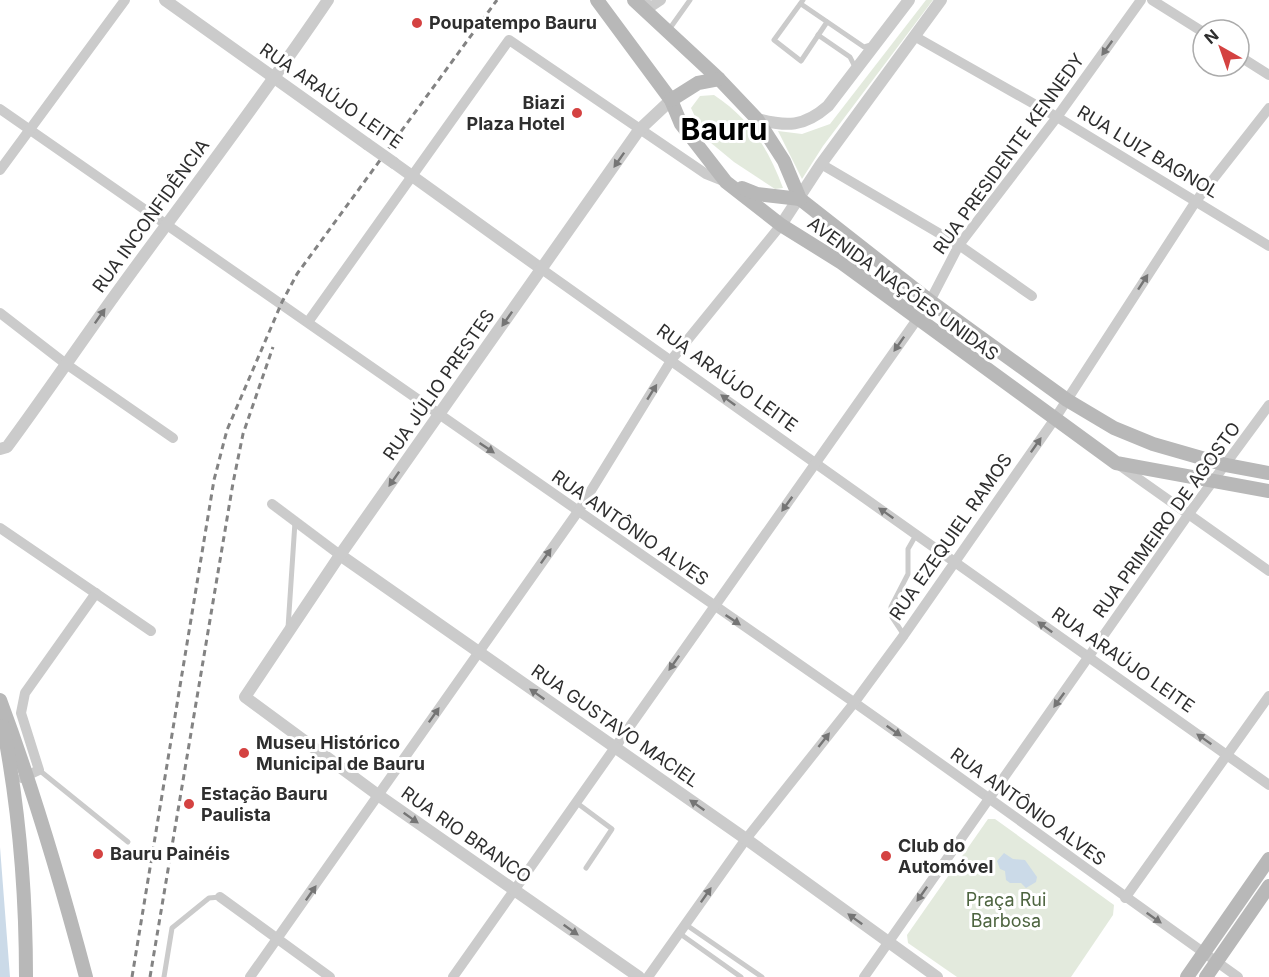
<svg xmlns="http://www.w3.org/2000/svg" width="1269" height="977" font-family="Inter,sans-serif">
  <rect width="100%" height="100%" fill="#fff"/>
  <g fill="#e3eadd">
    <path d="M926,0h7l-110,146 -21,33 -24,-48 24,3 28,-10z"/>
    <path d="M714,95c36,24 54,53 69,93l-8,1 -41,-27 -29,-24 -14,-30 9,-12z"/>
    <path d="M988,819h7l119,86 -1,10 -42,62h-114l-49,-34 -1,-8z"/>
  </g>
  <g fill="#cbdae8">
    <path d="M0,844v3l10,130h-10z"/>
    <path d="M1004,853l9,6 12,1 12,17 -1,5 -10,6 -5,-5h-11l-4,-3 -1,-9 -5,-2 -3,-8z"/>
  </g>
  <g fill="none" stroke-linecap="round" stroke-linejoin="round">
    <g stroke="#cbcbcb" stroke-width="5">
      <path d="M803,0l-29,40 27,21 26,-39"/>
      <path d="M801,4l63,43 7,-2"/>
      <path d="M668,31l22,-31"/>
      <path d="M818,35l32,22 5,10"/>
      <path d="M288,628l7,-106"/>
      <path d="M904,635l-12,-18 -1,-10 17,-33v-25l8,-14"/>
      <path d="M39,770l89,72"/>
      <path d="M577,803l35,26 -26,39"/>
      <path d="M685,924l77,53"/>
      <path d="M679,933l62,44"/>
      <path d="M164,977l8,-49 37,-30 11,-1"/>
    </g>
    <g stroke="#cbcbcb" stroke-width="10">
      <path d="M1152,0l51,32"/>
      <path d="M638,1l14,5 9,-6"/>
      <path d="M914,36l143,81 212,129"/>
      <path d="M1239,56l30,19"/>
      <path d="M0,109c285,198 570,396 855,594 128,90 255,183 383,274"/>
      <path d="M821,164l138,81 73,51"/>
      <path d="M0,170l125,-170"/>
      <path d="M543,270l726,515"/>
      <path d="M0,313l66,51 107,74"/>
      <path d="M308,322l201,-282 197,134 20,8"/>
      <path d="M1119,465l150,106"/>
      <path d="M272,504l68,51"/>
      <path d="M0,528l151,103"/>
      <path d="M22,778l17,-8 -18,-57 4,-20 71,-100"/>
      <path d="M220,897l110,80"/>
      <path d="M1125,898l144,-202"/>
      <path d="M250,977l329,-467 93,-151 109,-134"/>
      <path d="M453,977l477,-676 29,-56 98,-128 84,-117"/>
      <path d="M648,977l98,-138 108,-136 50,-68 150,-215 142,-219 73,-93"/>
      <path d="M864,977l324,-462 81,-110"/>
    </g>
    <g stroke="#cbcbcb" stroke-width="12">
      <path d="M165,0l202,144"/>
      <path d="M757,119c30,8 47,8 71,-13l81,-106"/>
      <path d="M394,163l149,107"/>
      <path d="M781,225l40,-61 120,-164"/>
      <path d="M0,449l7,-2c37,-50 72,-102 108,-152 71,-98 145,-194 213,-295"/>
      <path d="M340,555l406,284 191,138"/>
      <path d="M639,977l-261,-182 -133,-98 95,-142 299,-425 32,-30"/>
    </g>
    <g stroke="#b8b8b8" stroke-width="14">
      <path d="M597,0l74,100 10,24 45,58 55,43 61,38 274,200 153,28"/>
      <path d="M634,0l85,79 38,40 27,42 16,38 130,102 137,99 47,28 39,16 73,21 43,8"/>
      <path d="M671,100l27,-17 21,-4"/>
      <path d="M742,188l15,6 43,5"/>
      <path d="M0,700c34,91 61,183 86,277"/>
      <path d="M3,726c16,82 23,167 23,251"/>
      <path d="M1187,977l82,-118"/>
      <path d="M1206,977l63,-91"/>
    </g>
    <g stroke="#838383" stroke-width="3" stroke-dasharray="6 4.5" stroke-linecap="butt">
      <path d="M132,977l82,-497 13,-50 55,-128 15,-28 200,-274"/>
      <path d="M150,977l83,-494 10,-49 30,-87"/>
    </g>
    <path stroke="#cbcbcb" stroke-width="12" d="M367,144l27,19"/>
  </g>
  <defs><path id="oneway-solid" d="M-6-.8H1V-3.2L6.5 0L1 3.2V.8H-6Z" transform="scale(1.5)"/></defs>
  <g fill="#757575">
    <use href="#oneway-solid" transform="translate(1107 48) rotate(126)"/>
    <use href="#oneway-solid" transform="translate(619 160) rotate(125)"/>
    <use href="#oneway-solid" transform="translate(1143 282) rotate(-57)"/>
    <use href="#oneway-solid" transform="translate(100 316) rotate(-55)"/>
    <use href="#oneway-solid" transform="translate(507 319) rotate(125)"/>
    <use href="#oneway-solid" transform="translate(899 344) rotate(125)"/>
    <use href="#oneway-solid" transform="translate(652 392) rotate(-58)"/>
    <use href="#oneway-solid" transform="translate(728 400) rotate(-144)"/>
    <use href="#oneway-solid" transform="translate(1036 445) rotate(-55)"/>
    <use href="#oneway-solid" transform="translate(487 448) rotate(34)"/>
    <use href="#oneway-solid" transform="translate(394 479) rotate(125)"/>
    <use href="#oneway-solid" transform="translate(787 504) rotate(126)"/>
    <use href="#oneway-solid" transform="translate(886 513) rotate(-145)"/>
    <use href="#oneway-solid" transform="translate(546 556) rotate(-55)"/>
    <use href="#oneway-solid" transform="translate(733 620) rotate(34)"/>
    <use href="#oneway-solid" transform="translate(1045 627) rotate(-144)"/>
    <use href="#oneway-solid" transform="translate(674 663) rotate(125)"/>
    <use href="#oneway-solid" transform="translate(537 694) rotate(-145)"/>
    <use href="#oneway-solid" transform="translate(1059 700) rotate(126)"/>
    <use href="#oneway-solid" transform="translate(434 715) rotate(-55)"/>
    <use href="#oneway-solid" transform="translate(894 731) rotate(35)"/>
    <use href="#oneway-solid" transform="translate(1204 739) rotate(-145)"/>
    <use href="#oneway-solid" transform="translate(824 740) rotate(-52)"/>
    <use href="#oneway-solid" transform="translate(697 805) rotate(-145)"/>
    <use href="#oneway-solid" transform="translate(411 818) rotate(35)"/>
    <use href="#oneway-solid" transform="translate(311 893) rotate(-55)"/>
    <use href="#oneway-solid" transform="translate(922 894) rotate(125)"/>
    <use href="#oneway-solid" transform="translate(706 895) rotate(-55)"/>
    <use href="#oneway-solid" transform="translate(1154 918) rotate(35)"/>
    <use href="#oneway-solid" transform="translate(855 919) rotate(-144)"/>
    <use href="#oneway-solid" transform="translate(571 930) rotate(35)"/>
  </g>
  <g fill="#d44241" stroke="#fff" stroke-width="2">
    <circle cx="417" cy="23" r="6"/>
    <circle cx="577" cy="113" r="6"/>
    <circle cx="244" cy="753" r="6"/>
    <circle cx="189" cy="804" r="6"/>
    <circle cx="98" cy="854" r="6"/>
    <circle cx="886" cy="856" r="6"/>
  </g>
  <g text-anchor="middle" stroke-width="6" stroke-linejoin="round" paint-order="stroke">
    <g font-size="18" font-weight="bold" fill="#2e2e2e" stroke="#fff" text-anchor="start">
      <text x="429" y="29">Poupatempo Bauru</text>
      <text x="565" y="109" text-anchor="end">Biazi<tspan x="565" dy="21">Plaza Hotel</tspan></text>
      <text x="256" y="749">Museu Histórico<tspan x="256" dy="21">Municipal de Bauru</tspan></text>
      <text x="201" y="800">Estação Bauru<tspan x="201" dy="21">Paulista</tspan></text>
      <text x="898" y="852">Club do<tspan x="898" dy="21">Automóvel</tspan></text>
      <text x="110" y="860">Bauru Painéis</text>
    </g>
    <g font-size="18" fill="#2e2e2e" stroke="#fff">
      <text transform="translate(331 96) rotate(35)" y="6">RUA ARAÚJO LEITE</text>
      <text transform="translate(1148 152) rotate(31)" y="6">RUA LUIZ BAGNOL</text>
      <text transform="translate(1009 154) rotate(-54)" y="6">RUA PRESIDENTE KENNEDY</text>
      <text transform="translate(151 216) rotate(-54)" y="6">RUA INCONFIDÊNCIA</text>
      <text transform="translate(903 289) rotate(36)" y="6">AVENIDA NAÇÕES UNIDAS</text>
      <text transform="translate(727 378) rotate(36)" y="6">RUA ARAÚJO LEITE</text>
      <text transform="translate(439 385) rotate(-55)" y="6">RUA JÚLIO PRESTES</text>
      <text transform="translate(1167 520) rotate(-54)" y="6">RUA PRIMEIRO DE AGOSTO</text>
      <text transform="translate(630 528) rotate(35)" y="6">RUA ANTÔNIO ALVES</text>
      <text transform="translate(951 537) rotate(-55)" y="6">RUA EZEQUIEL RAMOS</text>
      <text transform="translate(1123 660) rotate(35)" y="6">RUA ARAÚJO LEITE</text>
      <text transform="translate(615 726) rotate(35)" y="6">RUA GUSTAVO MACIEL</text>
      <text transform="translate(1028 807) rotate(36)" y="6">RUA ANTÔNIO ALVES</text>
      <text transform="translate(466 835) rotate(35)" y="6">RUA RIO BRANCO</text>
    </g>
    <g font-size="18" fill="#4e6540" stroke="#fff">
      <text x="1006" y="906">Praça Rui<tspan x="1006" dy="21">Barbosa</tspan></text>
    </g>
    <g font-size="30" font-weight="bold" fill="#000" stroke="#fff">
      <text x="724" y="140">Bauru</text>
    </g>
  </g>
  <g transform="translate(1221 48) rotate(320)"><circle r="28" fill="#ffffff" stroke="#ababab" stroke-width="1.5"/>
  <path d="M0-4.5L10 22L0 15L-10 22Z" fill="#d44241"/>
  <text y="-9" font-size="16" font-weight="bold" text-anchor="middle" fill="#2e2e2e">N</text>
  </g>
</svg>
